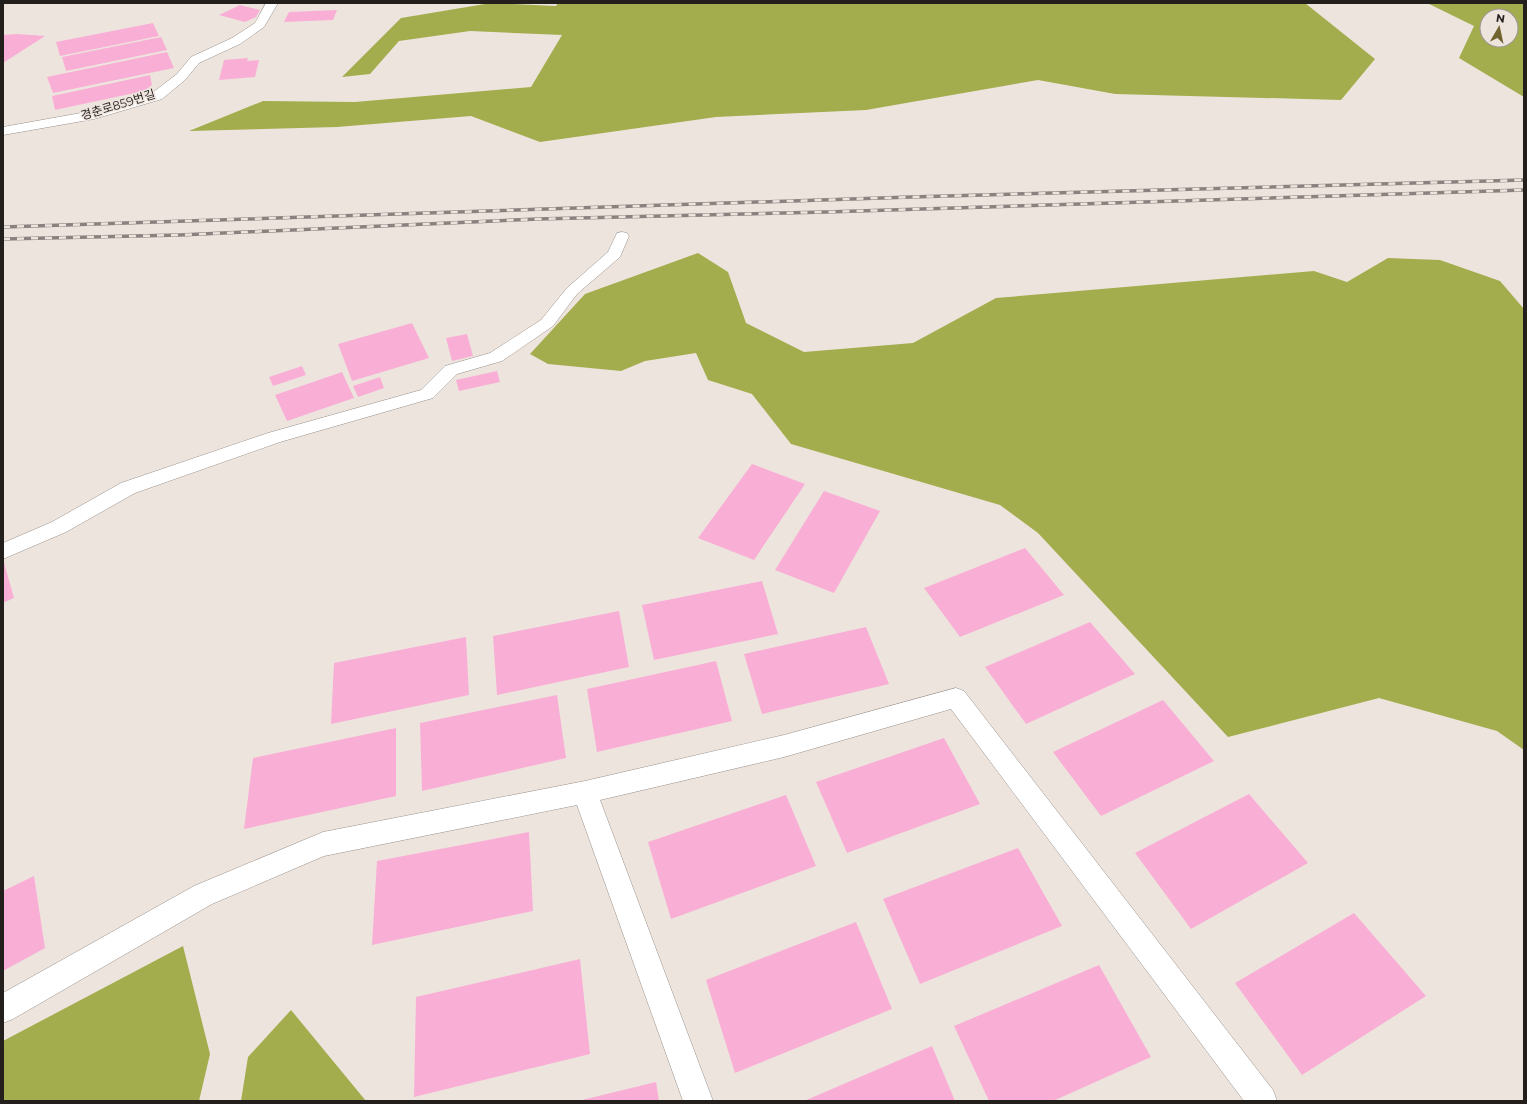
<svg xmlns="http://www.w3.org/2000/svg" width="1527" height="1104" font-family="Montserrat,'Noto Sans KR',sans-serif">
  <rect width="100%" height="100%" fill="#eee4de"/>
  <g fill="#a3ad4d" fill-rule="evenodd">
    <path d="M491,3l65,3 2,-3h747l70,56 -34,41 -226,-6 -77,-14 -172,30 -150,7 -176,25 -69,-26 -134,11 -148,4 74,-30 92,1 176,-15 31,-52 -92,-4 -71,10 -29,33 -28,3 59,-59z"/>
    <path d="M1427,3h97v94l-65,-39 15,-32zM1487,16h24v24h-24z"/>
    <path d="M698,253l30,19 18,51 58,29 109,-9 83,-45 318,-27 33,11 41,-24 52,2 60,21 24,28v441l-27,-19 -118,-33 -151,39 -190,-204 -38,-28 -209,-61 -39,-50 -44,-14 -12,-27 -51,8 -24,10 -73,-7 -18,-10 55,-60z"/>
    <path d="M183,946l27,108 -11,47h-196v-60z"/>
    <path d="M291,1010l75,91h-125l7,-44z"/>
  </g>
  <g fill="#f9afd5">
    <path d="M240,5l20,5 -4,7 -11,5 -26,-7z"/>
    <path d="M337,10l-4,10 -49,2 5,-10z"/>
    <path d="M153,23l6,13 -99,20 -4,-14z"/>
    <path d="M17,34l28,2 -42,27v-28z"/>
    <path d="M161,37l6,13 -101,21 -4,-14z"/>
    <path d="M167,52l7,16 -121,25 -6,-16z"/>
    <path d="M248,58l-1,3 12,-1 -4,17 -36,3 5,-20z"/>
    <path d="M150,75l2,10 -8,6 -89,19 -3,-14z"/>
    <path d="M412,323l17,35 -77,23 -14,-37z"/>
    <path d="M467,334l6,22 -21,5 -6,-23z"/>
    <path d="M302,366l4,9 -33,11 -4,-9z"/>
    <path d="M497,371l3,11 -41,9 -3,-11z"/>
    <path d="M342,372l12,26 -67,23 -12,-26z"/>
    <path d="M380,377l4,11 -26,9 -5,-11z"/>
    <path d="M752,464l53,20 -51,76 -56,-22z"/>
    <path d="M824,491l56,20 -46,82 -59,-23z"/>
    <path d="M1025,548l39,47 -104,42 -36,-49z"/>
    <path d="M3,559l11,39 -11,5z"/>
    <path d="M762,581l16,53 -124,26 -12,-55z"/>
    <path d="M619,611l10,56 -132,28 -4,-59z"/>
    <path d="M1090,622l45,52 -109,50 -41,-57z"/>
    <path d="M866,627l23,57 -127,30 -18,-60z"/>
    <path d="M466,637l3,58 -138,29 3,-61z"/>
    <path d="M716,661l16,60 -135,31 -10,-63z"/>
    <path d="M557,695l9,63 -144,33 -2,-68z"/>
    <path d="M1163,700l51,61 -113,55 -48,-64z"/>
    <path d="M396,728v68l-152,33 9,-71z"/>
    <path d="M944,738l36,66 -133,49 -31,-71z"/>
    <path d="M1249,794l59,69 -117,66 -56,-76z"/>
    <path d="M786,795l30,71 -145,53 -23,-77z"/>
    <path d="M529,832l4,79 -161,34 5,-84z"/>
    <path d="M1018,848l44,78 -142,58 -37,-85z"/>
    <path d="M34,876l11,72 -42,23v-80z"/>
    <path d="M1354,913l72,83 -124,79 -67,-92z"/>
    <path d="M856,922l36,87 -157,64 -29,-93z"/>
    <path d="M580,959l10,95 -176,43 2,-100z"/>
    <path d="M1099,965l52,92 -98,44h-64l-35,-75z"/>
    <path d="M932,1046l23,55h-151z"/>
    <path d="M656,1082l3,19h-77v-1z"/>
  </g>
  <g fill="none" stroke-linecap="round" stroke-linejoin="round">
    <g stroke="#98908a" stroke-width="1">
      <g id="service">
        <path d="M622,232l5,1 2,3 -9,21 -43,37 -24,32 -51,35 -45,13 -24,24 -153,44 -145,51 -69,39 -63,27v-16l49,-21 69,-39 147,-50 153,-43 24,-24 45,-13 51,-33 26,-32 41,-36 9,-19z"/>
        <path d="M956,688l8,3 309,399 4,11h-33l-293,-392 -167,48 -184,43 113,301h-30l-106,-296 -253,51 -112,48 -199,115 -10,4v-30l191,-107 129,-54 262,-51 199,-46z"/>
      </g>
    </g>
    <g stroke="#98908a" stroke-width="1">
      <path id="minor" d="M266,3h12l-14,24 -24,17 -41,19 -14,17 -23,19 -68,20 -91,16v-8l89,-16 60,-18 25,-19 14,-17 41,-19 23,-15z"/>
    </g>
    <use href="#service" fill="#fff" fill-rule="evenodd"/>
    <use href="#minor" fill="#fff" fill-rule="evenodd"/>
    <g stroke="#89827e" stroke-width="3.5">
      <g id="rail">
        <path d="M3,227l908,-30 613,-17"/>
        <path d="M3,239l177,-4 358,-16 288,-7 698,-22"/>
      </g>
    </g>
    <use href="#rail" stroke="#eee4de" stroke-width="2.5" stroke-dasharray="7" stroke-linecap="butt"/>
  </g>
  <g text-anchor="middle" stroke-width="3" stroke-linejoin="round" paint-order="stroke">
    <g font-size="12" fill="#231f1d" stroke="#eee4de">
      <text transform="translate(118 105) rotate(-17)" y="4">경춘로859번길</text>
    </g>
  </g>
  <rect width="1527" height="1104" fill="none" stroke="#231f1d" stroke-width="8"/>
  <g transform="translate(1499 28) rotate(9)"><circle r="19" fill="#eee4de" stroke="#9d9591"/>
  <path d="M0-3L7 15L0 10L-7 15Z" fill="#716330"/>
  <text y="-6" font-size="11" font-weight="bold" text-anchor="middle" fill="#231f1d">N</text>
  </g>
</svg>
